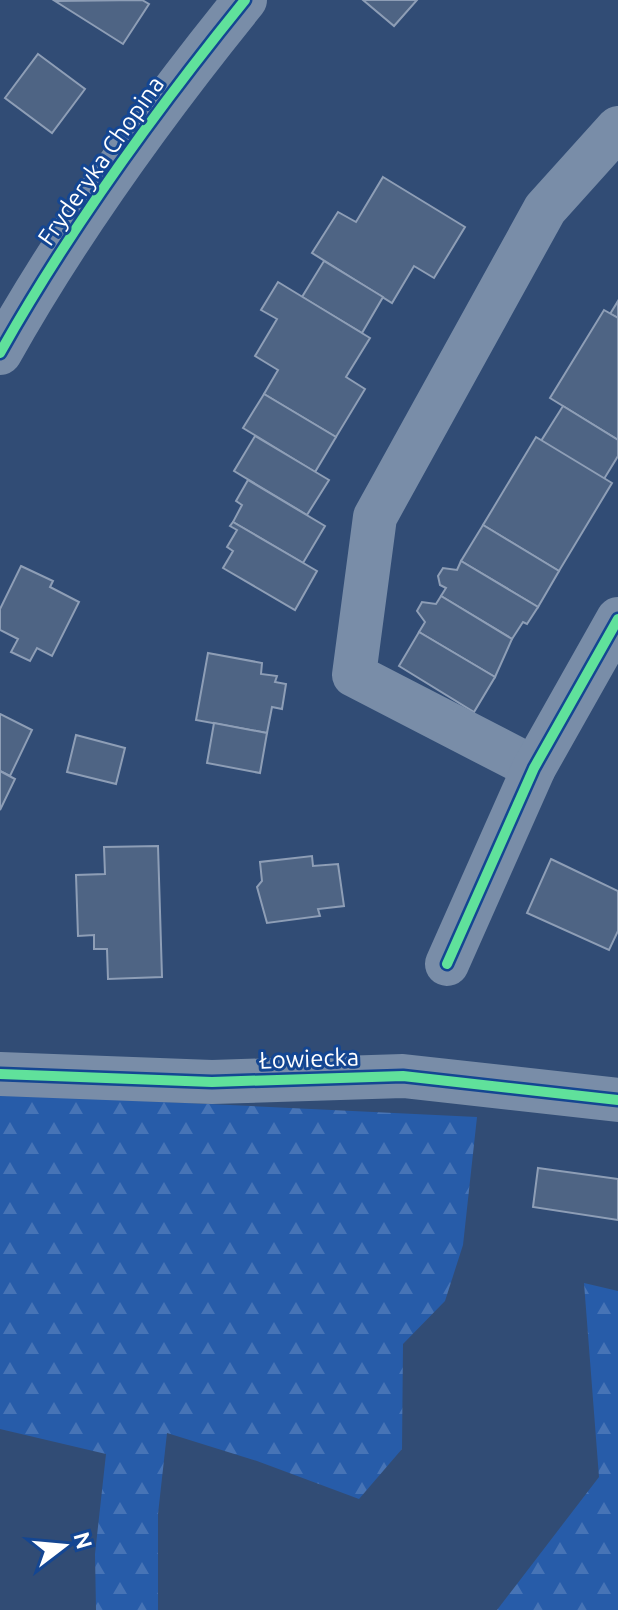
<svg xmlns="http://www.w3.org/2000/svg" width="618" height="1610" font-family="Ubuntu,sans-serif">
  <defs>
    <pattern id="forest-firs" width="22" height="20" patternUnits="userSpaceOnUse" patternTransform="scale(2)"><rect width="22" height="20" fill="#275ca9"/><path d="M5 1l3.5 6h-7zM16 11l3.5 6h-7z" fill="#4774b6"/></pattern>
  </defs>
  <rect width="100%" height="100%" fill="#314c75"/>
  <g fill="url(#forest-firs)">
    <path d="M0,1094l477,23 -14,128 -18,56 -42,43 -1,105 -43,50 -102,-38 -90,-28 -9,81v96h-62l-1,-56 11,-100 -106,-25z"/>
    <path d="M584,1283l34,8v319h-121l102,-133z"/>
  </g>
  <g fill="#4e6484" stroke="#8e9eb6" stroke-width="2">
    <path d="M142,0l7,4 -26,40 -68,-43z"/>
    <path d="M363,0h54l-23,26z"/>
    <path d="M38,54l47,35 -33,44 -47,-35z"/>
    <path d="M383,177l82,50 -31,51 -20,-12 -22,37 -80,-50 26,-41 18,10z"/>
    <path d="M324,261l59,36 -21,36 -60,-36z"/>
    <path d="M278,282l92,56 -24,39 19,12 -29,48 -72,-43 14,-24 -23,-14 22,-37 -16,-9z"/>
    <path d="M618,301v17l-8,-4z"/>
    <path d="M604,310l14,8v122l-68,-42z"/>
    <path d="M264,394l72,43 -21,35 -72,-44z"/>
    <path d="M563,406l55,34v16l-14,23 -63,-38z"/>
    <path d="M255,436l74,44 -22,35 -73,-44z"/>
    <path d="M536,437l76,46 -53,88 -76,-46z"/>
    <path d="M248,480l77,46 -22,37 -70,-41 9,-17 -6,-4z"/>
    <path d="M233,522l84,49 -22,39 -72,-42 10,-17 -6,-4 10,-17 -7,-4z"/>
    <path d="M483,525l76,46 -21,36 -77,-46z"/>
    <path d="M461,561l77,46 -11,17 -4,-2 -11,17 -71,-43 5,-8 -6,-3 -2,-9 5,-8 14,2z"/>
    <path d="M21,566l32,15 -3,6 29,15 -27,54 -15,-8 -7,13 -19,-9 7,-13 -18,-9v-21z"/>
    <path d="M441,596l71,43 -17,38 -76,-45 6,-10 -8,-11 5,-9 14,2z"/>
    <path d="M419,632l76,45 -21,35 -75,-46z"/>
    <path d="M208,653l54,10 -1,11 16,2 -2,6 11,2 -4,25 -10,-2 -5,26 -71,-13z"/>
    <path d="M0,714l32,16 -22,46 -10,-5z"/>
    <path d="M214,723l53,10 -7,40 -53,-10z"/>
    <path d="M76,735l49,13 -9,36 -49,-12z"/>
    <path d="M0,771l15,8 -15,31z"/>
    <path d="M158,846l4,131 -54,2 -1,-30h-13v-14l-16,1 -2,-61 29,-1 -1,-27z"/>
    <path d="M312,856l1,10 25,-2 6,42 -26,3 2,7 -53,7 -10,-36 5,-6 -2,-19z"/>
    <path d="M551,859l67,32v40l-9,19 -82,-37z"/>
    <path d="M538,1168l80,11v41l-85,-13z"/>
  </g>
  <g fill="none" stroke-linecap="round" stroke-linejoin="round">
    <g stroke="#798da8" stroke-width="44">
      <path d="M0,353c70,-125 155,-242 245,-353"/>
      <path d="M534,768l-180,-93 21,-158 170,-308 73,-81"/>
      <path d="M447,964l87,-196 84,-149"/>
      <path d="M0,1074l212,8 191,-6 215,24"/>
    </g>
    <g stroke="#144692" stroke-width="15">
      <g id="cycleway">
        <path d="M0,353c70,-125 155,-242 245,-353"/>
        <path d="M447,964l87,-196 84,-149"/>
        <path d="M0,1074l212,8 191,-6 215,24"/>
      </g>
    </g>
    <use href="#cycleway" stroke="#60e19b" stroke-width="10"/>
  </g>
  <g text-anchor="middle" stroke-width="6" stroke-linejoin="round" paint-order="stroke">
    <g font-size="24" fill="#fff" stroke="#144692">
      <text transform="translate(101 161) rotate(-55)" y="8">Fryderyka Chopina</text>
      <text transform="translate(309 1059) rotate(-2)" y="8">Łowiecka</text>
    </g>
  </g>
  <g transform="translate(64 1546) rotate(74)" stroke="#144692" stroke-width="6" paint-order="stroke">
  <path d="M0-6L14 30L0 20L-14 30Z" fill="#ffffff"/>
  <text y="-12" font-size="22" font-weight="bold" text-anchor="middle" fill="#ffffff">N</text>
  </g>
</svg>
